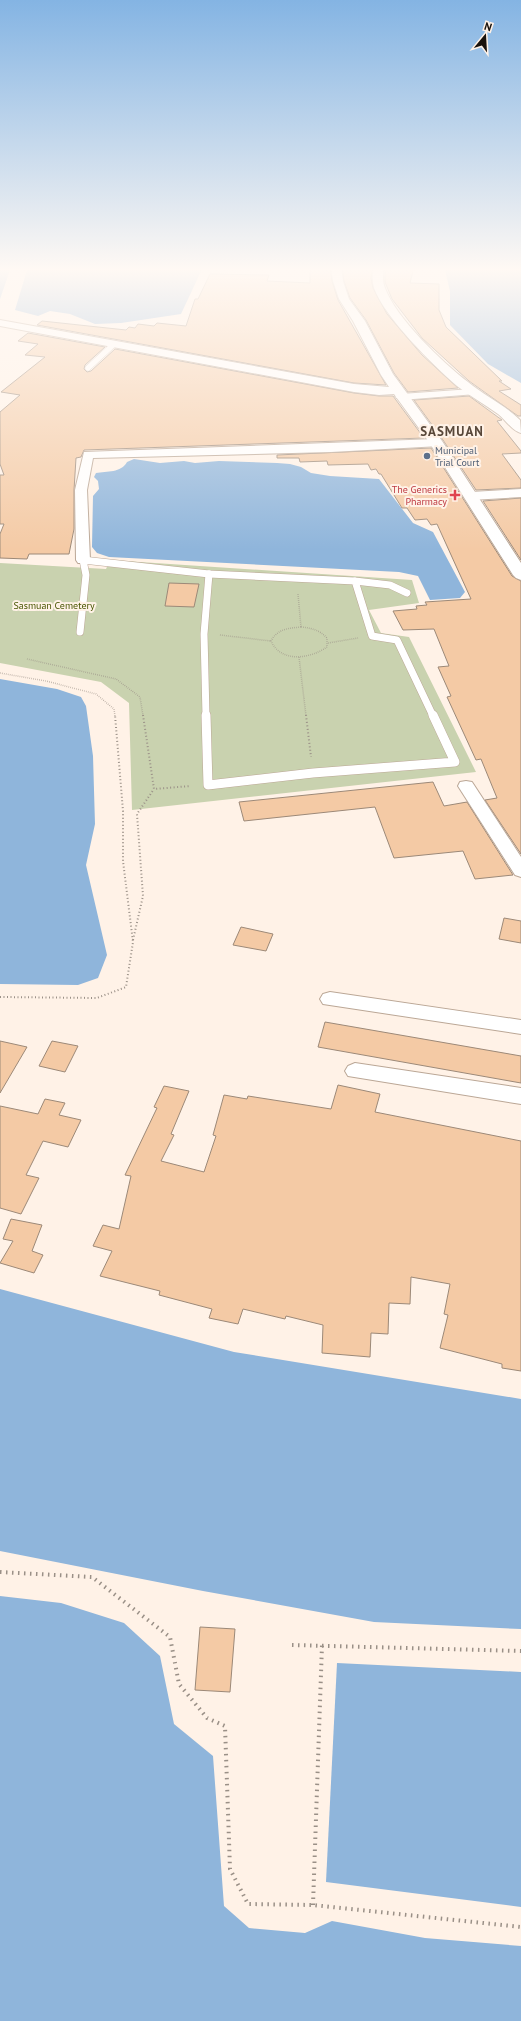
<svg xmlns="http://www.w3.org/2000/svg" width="521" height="2021" font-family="'PT Sans',sans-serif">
  <rect width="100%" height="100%" fill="#fff2e7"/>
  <path fill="#c9d2af" d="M110,560l302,20 7,23 -50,7 12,23 28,4 67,135 -344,38 -3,-107 -28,-21 -101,-19v-100l106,6z"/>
  <g fill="#8fb5db">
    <path d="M0,267h11l-11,32z"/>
    <path d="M28,267h175l-22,47 -60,9 -26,1 -25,-10 -20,-3 -12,5 -23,-6z"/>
    <path d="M448,267h73v116l-33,-19 -38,-39v-34l-5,-21z"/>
    <path d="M134,459l26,4 24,-2 11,2 24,-2 58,2 13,1 11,3 10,6 19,3 49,3 34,44 20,9 32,60 -5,6 -30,2 -12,-24 -19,-4 -290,-15 -12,-4 -5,-6 1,-51 6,-7 -1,-8 -4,-4 2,-4c11,-2 25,0 31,-11z"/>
    <path d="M0,679l57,10 24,8 5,9 7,50 2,68 -9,41 21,90 -9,23 -20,7 -78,-1z"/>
    <path d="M0,1289l234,63 287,47v230l-147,-7 -171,-31 -203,-40z"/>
    <path d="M0,1596l61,7 63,20 36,33 14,68 39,32 11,150 25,22 56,5 27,-12 93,17 96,8v75h-521z"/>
    <path d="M337,1663l184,9v235l-195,-25z"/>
  </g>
  <g fill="#f4caa5" stroke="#9c8978">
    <path d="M310,267h20l2,14 6,19 48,85 -32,-2 -317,-58 5,-4 84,9 3,-3 6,1 3,-4 16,2 3,-3 29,3 9,-27h3l12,-25 59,1 -2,6 43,2z"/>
    <path d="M342,267h31l-2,11 2,10 14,26 35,41 36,33 -50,4 -14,-19 -28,-53 -16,-22 -6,-17z"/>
    <path d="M385,267h29l-4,16 29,1v26l7,17 56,54h-3l12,8 -12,2 22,14v11h-3l-49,-35 -47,-43 -30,-39 -7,-17z"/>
    <path d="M28,333l77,14 -20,18 -1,4 3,3 4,-1 24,-22 239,44 25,3h14l31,42 -340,12 -3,7 -5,1 -2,32v39l-5,25h-40l-2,5 -27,-1v-24l4,-10h-4v-49h4l-4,-11v-52l20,-17 -19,-3 44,-35 -20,-2 13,-11 -20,-3z"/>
    <path d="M469,396l33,24 -5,1 24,30v2l-19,1 19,26v8l-45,2 -33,-50 -29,-40z"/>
    <path d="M431,448l81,128 9,5v273l-36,-54 12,-2 -16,-39 -5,1 -29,-63 4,-1 -13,-29 11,-1 -15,-37 -31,1 -10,-19 24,-2 -1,-3 11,-1 -2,-3 46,-3 -34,-75 -6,1 -4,-6 -12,1 -8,-12h-5l-21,-34h-2l-3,-5 -5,1 -3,-6 -40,1 -1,-4 -27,1 -1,-4h-22v-3z"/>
    <path d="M521,498v62l-38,-59z"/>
    <path d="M169,583l30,1 -5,23 -29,-1z"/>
    <path d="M433,782l11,24 23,-4 46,73 -38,4 -12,-28 -69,7 -19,-51 -131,14 -5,-19z"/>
    <path d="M504,918l17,3v22l-22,-4z"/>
    <path d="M241,927l32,7 -7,17 -33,-6z"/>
    <path d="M325,1022l196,34v27l-203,-36z"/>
    <path d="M0,1041l27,6 -27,46z"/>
    <path d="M52,1041l26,5 -13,26 -26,-6z"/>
    <path d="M338,1085l42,9 -5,18 146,29v230l-19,-3v-4l-62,-16 8,-33 -4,-1 6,-30 -39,-7 -1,27 -21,-1 -1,31 -17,-1 -1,24 -48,-4 1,-28 -37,-9 -1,3 -42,-10 -5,15 -29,-6 3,-9 -53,-14 1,-4 -60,-15 12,-25 -19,-5 10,-21 16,4 12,-53 -6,-1 32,-67 -3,-1 10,-21 25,5 -18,43 3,1 -13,26 43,11 12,-36 -3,-1 11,-40 23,4 1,-3 83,13z"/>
    <path d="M45,1099l20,4 -6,12 22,5 -13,27 -25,-6 -17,34 13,3 -18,36 -21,-6v-102l38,8z"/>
    <path d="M11,1219l31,6 -10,26 11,4 -9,18 -34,-10 13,-22 -10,-2z"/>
    <path d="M200,1627l35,2 -5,63 -35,-2z"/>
  </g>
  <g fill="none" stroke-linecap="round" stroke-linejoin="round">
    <g stroke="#bba796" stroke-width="6">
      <path id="lane-far2" d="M88,368l25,-23"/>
    </g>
    <g stroke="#bba796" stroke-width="8">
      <g id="lane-far1">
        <path d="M209,574l146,7 17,55 25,4 36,76"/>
        <path d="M355,581l35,4 17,8"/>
        <path d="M80,632l6,-57 -3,-15 126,14"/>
        <path d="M206,716l-2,-82 5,-60"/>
      </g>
    </g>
    <g stroke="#bba796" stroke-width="10">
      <path id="lane" d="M206,715l2,70 105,-12 142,-11 -22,-47"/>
    </g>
    <g stroke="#bba796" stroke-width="2">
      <g id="street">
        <path d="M472,389l6,3 -2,2 -75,6 -6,-3 6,-3z"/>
        <path d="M436,439l6,4 -2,3 -109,6 -238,6 -6,32 3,70 -2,3h-10l-2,-3 -1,-70 9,-38z"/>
        <path d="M521,489v8l-50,3 -6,-4 6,-4z"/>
        <path d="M466,781l6,1 49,75v20l-6,-2 -57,-89 2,-4z"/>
        <path d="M330,992l191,28v14l-198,-30 -3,-5 3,-5z"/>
        <path d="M355,1063l166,25v16l-173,-28 -3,-5 3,-5z"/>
      </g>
    </g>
    <g stroke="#bba796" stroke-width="2">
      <g id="secondary">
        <path d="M331,267h10l2,14 6,18 16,22 28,53 49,67 79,122v17l-5,-2 -3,-3 -84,-133 -35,-48 -15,1 -25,-3 -354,-66v-6l354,64 35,3 -8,-12 -28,-54 -14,-22 -6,-18z"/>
        <path d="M374,267h10c-1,7 -2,14 1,21 11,30 58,75 83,94 17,14 37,23 52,38l1,13c-9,-2 -16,-14 -23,-19 -14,-10 -28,-18 -41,-28 -24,-21 -72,-68 -83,-98 -2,-7 -2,-14 0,-21z"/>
      </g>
    </g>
    <g stroke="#9a9087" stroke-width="1.5" stroke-dasharray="0.5 1.5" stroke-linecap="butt">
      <path d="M298,594l3,33"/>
      <path d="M301,627c10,1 19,3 26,11v9c-17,12 -46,16 -56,-6 6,-12 18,-13 30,-14z"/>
      <path d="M220,635l51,6"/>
      <path d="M328,643l30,-5"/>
      <path d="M299,657l7,59"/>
      <path d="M27,659l89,20 24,18 3,19"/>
      <path d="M0,673l46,8 50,13 18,15 1,7"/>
    </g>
    <g stroke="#9a9087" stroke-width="2" stroke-dasharray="1 2.5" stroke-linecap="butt">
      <path d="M143,715l11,74 37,-3"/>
      <path d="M306,715l5,42"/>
      <path d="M133,940l10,-44 -6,-82 17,-25"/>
      <path d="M0,997l97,1 29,-11 7,-45 -10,-81v-50l-8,-96"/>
    </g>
    <g stroke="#9a9087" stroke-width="4" stroke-dasharray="1.5 4.5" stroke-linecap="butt">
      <path d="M0,1572l92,5 78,60 9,47 28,34 18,8 5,143 18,35 65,1 208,22"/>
      <path d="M292,1645l229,6"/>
      <path d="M313,1905l9,-260"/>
    </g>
    <use href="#lane-far2" stroke="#fff" stroke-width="5.5"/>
    <use href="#lane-far1" stroke="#fff" stroke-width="7"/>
    <use href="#lane" stroke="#fff" stroke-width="9"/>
    <use href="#street" fill="#fff" fill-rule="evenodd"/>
    <use href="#secondary" fill="#fff" fill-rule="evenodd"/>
  </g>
  <linearGradient id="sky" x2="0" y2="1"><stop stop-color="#84b4e3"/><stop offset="0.49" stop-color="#fff9f4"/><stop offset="1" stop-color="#fff9f4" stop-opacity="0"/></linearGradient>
  <rect width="521" height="550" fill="url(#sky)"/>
  <circle fill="#5c6f8a" stroke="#fff2e7" stroke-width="1.5" cx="427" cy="456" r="4"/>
  <path fill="#e0444e" stroke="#fff2e7" stroke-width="1.5" d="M453 489h4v4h4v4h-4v4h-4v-4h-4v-4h4z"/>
  <g text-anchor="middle" stroke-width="4" stroke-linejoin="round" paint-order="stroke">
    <g font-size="10" fill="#4e5e75" stroke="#fff2e7" text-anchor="start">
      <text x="435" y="454">Municipal<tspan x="435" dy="12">Trial Court</tspan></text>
    </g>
    <g font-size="10" fill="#be3a42" stroke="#fff2e7" text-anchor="end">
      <text x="447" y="493">The Generics<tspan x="447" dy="12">Pharmacy</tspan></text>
    </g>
    <g font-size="10" fill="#495603" stroke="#fff2e7">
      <text x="54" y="609">Sasmuan Cemetery</text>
    </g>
    <g font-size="13" font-weight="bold" letter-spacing="1" fill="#584739" stroke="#fff2e7">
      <text x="452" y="436">SASMUAN</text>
    </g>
  </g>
  <g transform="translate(485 36) rotate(18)" stroke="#fff2e7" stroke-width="3" paint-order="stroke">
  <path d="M0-3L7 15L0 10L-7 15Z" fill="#19120c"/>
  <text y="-6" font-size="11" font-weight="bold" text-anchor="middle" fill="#19120c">N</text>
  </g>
</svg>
